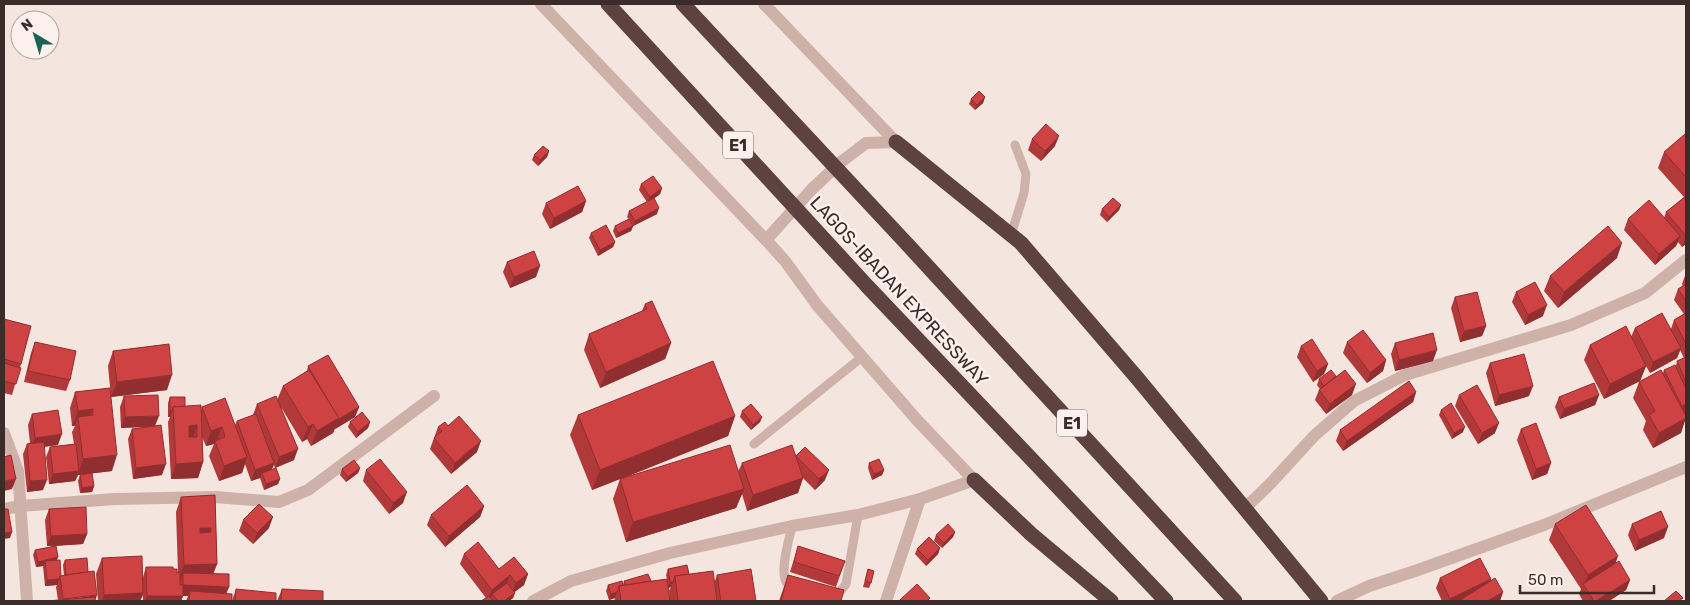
<svg xmlns="http://www.w3.org/2000/svg" width="1690" height="605" font-family="Rubik,sans-serif">
  <rect width="100%" height="100%" fill="#f5e5df"/>
  <g fill="none" stroke-linecap="round" stroke-linejoin="round">
    <g stroke="#ceb1a9" stroke-width="9">
      <path d="M1011,235l13,-42 2,-19 -11,-29"/>
      <path d="M754,444l108,-87"/>
      <path d="M792,526c-3,14 -14,49 -4,59l8,3"/>
      <path d="M836,597l10,-13 12,-69"/>
    </g>
    <g stroke="#ceb1a9" stroke-width="12">
      <path d="M541,4l225,236"/>
      <path d="M764,4l132,138"/>
      <path d="M4,433l14,38 9,130"/>
      <path d="M4,509l16,-3 95,-7 100,-2 64,5 29,-12 126,-94"/>
      <path d="M1244,509l26,-25 44,-48 40,-35 51,-26 166,-50 74,-32 41,-33"/>
      <path d="M886,601l34,-102"/>
      <path d="M1337,601l32,-15 46,-15 129,-46 142,-58"/>
    </g>
    <path stroke="#ceb1a9" stroke-width="12" d="M533,601l38,-20 99,-28 122,-27 66,-11 62,-16 54,-19 -57,-60 -100,-115 -32,-44 -19,-21 46,-51 29,-27 25,-19 30,-1"/>
    <g stroke="#5d4240" stroke-width="15">
      <path d="M896,142l125,101 117,136 183,222"/>
      <path d="M908,245l327,356"/>
      <path d="M868,287l298,314"/>
      <path d="M974,480l57,54 80,67"/>
    </g>
    <g stroke="#5d4240" stroke-width="15">
      <path d="M608,4l260,283"/>
      <path d="M683,4l225,241"/>
    </g>
  </g>
  <g fill="#b2393a">
    <path d="M985,97l-2,6 -8,7 -6,-6 2,-5z"/>
    <path d="M1686,135v109l-4,3 -4,-5 -2,4 -21,19 -31,-35 4,-11 36,-1 2,-6 18,-15 -26,-29 6,-16z"/>
    <path d="M1032,139l23,7 -14,15 -13,-11z"/>
    <path d="M549,151l-2,6 -9,9 -6,-6 2,-5z"/>
    <path d="M641,184l21,4 -2,6 -7,5 4,15 -24,12 -2,5 -15,7 -3,-7 2,-5 14,-7 -2,-2 2,-6 18,-9 -8,-12z"/>
    <path d="M586,201l-4,11 -32,17 -8,-15 4,-11z"/>
    <path d="M1121,205l-2,5 -12,12 -7,-7 2,-6z"/>
    <path d="M591,233l24,9 -2,5 -15,9 -9,-18z"/>
    <path d="M1617,258l-59,50 -14,-17 6,-15z"/>
    <path d="M507,262l29,15 -26,11 -7,-16z"/>
    <path d="M1686,273v140h-1l-4,20 -28,15 -10,-18 3,-9 -13,-23 6,-16 24,-9 1,-3 12,-4 1,-5 7,-3 -4,-8 -3,8 -27,15 -4,-7 -6,15 -36,18 -20,-39 6,-15 41,-8 4,-9 36,1 3,-9 10,-6 -10,-14 4,-11 5,-3 -1,-2z"/>
    <path d="M1516,292l27,24 -18,9 -13,-23z"/>
    <path d="M1455,297l31,29 -4,10 -22,6 -9,-34z"/>
    <path d="M645,304l26,39 -6,16 -65,29 -16,-38 5,-16 53,-23z"/>
    <path d="M4,319l17,45 -9,31 -8,-2z"/>
    <path d="M35,342l35,38 -4,11 -42,-9 7,-29z"/>
    <path d="M1347,342l39,18 -3,11 -16,12 -24,-30z"/>
    <path d="M1395,343l38,18 -38,10 -4,-17z"/>
    <path d="M1301,346l27,18 -4,10 -11,8 -16,-25z"/>
    <path d="M113,351l54,39 -56,7 -3,-31z"/>
    <path d="M1490,363l39,33 -34,10 -9,-33z"/>
    <path d="M308,366l51,41 -4,10 -20,12v-1l-2,5 -22,13 -4,-7 -5,3 -21,-35 13,53 -19,8 -1,-3 -2,4 8,10 -2,5 -14,6 -4,-12 -9,3 -6,-17 -3,9 -23,8 -10,-25 5,-12 -8,2 -4,-9 1,25 -5,16 -27,1 -3,-57 2,-5h-2v-14l2,-6 15,9 16,5 1,-4 33,18 2,-4 16,-6 4,-11 20,-4 6,-14 24,-15z"/>
    <path d="M1336,376l16,19 -26,19 -11,-14 4,-10 1,-1 -3,-4 2,-6z"/>
    <path d="M110,388l2,83 -34,4 -3,6 -26,3 -3,-27 4,-10 24,-3 -2,-12 3,-6h-3l-2,-18 5,-16z"/>
    <path d="M1416,392l-3,10 -70,49 -7,-10 4,-11z"/>
    <path d="M1459,395l36,38 -17,11 -23,-38z"/>
    <path d="M1599,395l-4,10 -35,14 -5,-12 4,-10z"/>
    <path d="M124,396l31,30 7,49 -29,4 -5,-40 4,-10 15,-2 -26,1 -1,-21z"/>
    <path d="M1441,410l22,22 -11,7 -13,-24z"/>
    <path d="M742,411l20,6 -2,5 -9,8 -11,-13z"/>
    <path d="M32,414l26,31 -14,2 -1,43 -16,2 -4,-38 4,-10 3,-1 -2,-18z"/>
    <path d="M578,415l157,1 -7,20 -104,42 114,-6 4,-9 54,-7 29,24 -10,10 -12,-12 -5,15 -51,18 -5,-17 -6,14 -110,34 -13,-43 7,-20 -28,11 -22,-55z"/>
    <path d="M350,422h20l-2,6 -12,10 -8,-11z"/>
    <path d="M448,426l29,26 -26,22 -21,-25 8,-22z"/>
    <path d="M1521,429l30,34 -4,11 -15,6 -15,-40z"/>
    <path d="M869,463l15,7 -2,5 -10,5 -4,-12z"/>
    <path d="M360,468l-2,5 -12,9 -6,-7 2,-6z"/>
    <path d="M366,470l37,33 -14,11 -26,-33z"/>
    <path d="M80,475l14,11 -2,6 -12,1 -2,-12z"/>
    <path d="M215,495l2,69 -4,10 19,27h-46l2,-5h-5l-2,5h-38v-6l-3,6h-42l-2,-27 6,-16 41,19 3,-10 27,2 5,3 -2,-60 5,-15z"/>
    <path d="M484,506l-4,11 -35,30 -18,-22 4,-10z"/>
    <path d="M49,509l38,25 -4,10 -27,2 1,14 4,16h3l-1,-11 2,-5 23,12 9,23 -39,5 -2,-13 1,-2 -12,1 -2,-20 -7,1 -3,-12 2,-5 19,-4h-7l-2,-26z"/>
    <path d="M243,520l26,8 -16,16 -14,-13z"/>
    <path d="M1555,524l61,39 14,17 -4,10 -17,11h-26l-4,-7 2,-5 -32,-49z"/>
    <path d="M1632,524l32,14 -29,13 -7,-16z"/>
    <path d="M955,532l-2,5 -11,11 -8,-7 2,-6z"/>
    <path d="M798,546l47,15 -9,26 -46,-15z"/>
    <path d="M940,548l-2,6 -12,12 -11,-12 2,-5z"/>
    <path d="M464,554l35,15 29,5 -4,11 -10,7 -1,6 -4,3h-28l5,-3 -26,-34z"/>
    <path d="M668,569l21,5 26,7 2,-6 39,26h-86l-1,-10 2,-4 -3,1 2,13h-56l1,-3 -6,2 -3,-9 2,-6h15l1,-4h27l16,-2 -1,-4z"/>
    <path d="M868,569l3,14 -2,5 -6,-1z"/>
    <path d="M788,575l53,26h-62z"/>
    <path d="M1440,578l51,1 -1,2 13,11 -3,9h-58l-6,-13z"/>
    <path d="M236,589l40,12h-44z"/>
    <path d="M282,589l41,12h-46z"/>
  </g>
  <g fill="#912e2f">
    <path d="M985,97l-2,6 -8,7 2,-5z"/>
    <path d="M1059,136l-4,10 -14,15 4,-10z"/>
    <path d="M549,151l-2,6 -9,9 2,-6z"/>
    <path d="M662,188l-2,6 -12,9 2,-6z"/>
    <path d="M586,201l-4,11 -32,17 4,-11z"/>
    <path d="M1121,205l-2,5 -12,12 2,-5z"/>
    <path d="M659,208l-2,6 -24,12 -2,5 -15,7 2,-5 15,-7 2,-5z"/>
    <path d="M1680,236l-4,10 -21,19 4,-11z"/>
    <path d="M1686,237v7l-4,3z"/>
    <path d="M615,242l-2,5 -15,9 2,-6z"/>
    <path d="M1622,243l-5,15 -59,50 6,-16z"/>
    <path d="M540,266l-4,11 -26,11 4,-11z"/>
    <path d="M1547,305l-4,11 -18,9 3,-10z"/>
    <path d="M1486,326l-4,10 -22,6 4,-11z"/>
    <path d="M671,343l-6,16 -65,29 6,-16z"/>
    <path d="M1681,348l-4,10 -27,15 3,-11z"/>
    <path d="M1437,350l-4,11 -38,10 4,-11z"/>
    <path d="M1386,360l-3,11 -16,12 3,-10z"/>
    <path d="M1328,364l-4,10 -11,8 4,-11z"/>
    <path d="M1646,366l-6,15 -36,18 6,-15z"/>
    <path d="M172,375l-5,15 -56,7 6,-15z"/>
    <path d="M1356,384l-4,11 -26,19 4,-10z"/>
    <path d="M1533,386l-4,10 -34,10 4,-11z"/>
    <path d="M1416,392l-3,10 -70,49 4,-10z"/>
    <path d="M1599,395l-4,10 -35,14 4,-10z"/>
    <path d="M1686,404v9l-8,4 4,-11z"/>
    <path d="M359,407l-4,10 -20,12 4,-10z"/>
    <path d="M93,409l-6,15 -9,-7 -3,9h-3l6,-15z"/>
    <path d="M170,411h2l-2,6h-2z"/>
    <path d="M159,416l-4,10 -34,2 4,-11z"/>
    <path d="M735,416l-7,20 -136,54 8,-20z"/>
    <path d="M762,417l-2,5 -9,8 2,-5z"/>
    <path d="M339,418l-6,15 -22,13 6,-15z"/>
    <path d="M1686,418l-5,15 -28,15 6,-15z"/>
    <path d="M370,422l-2,6 -12,10 2,-6z"/>
    <path d="M1499,423l-4,10 -17,11 4,-11z"/>
    <path d="M313,424l-6,15 -5,3 6,-15z"/>
    <path d="M197,425l-5,16h-7l4,-15z"/>
    <path d="M222,427l-6,16 -1,-2 -1,3 -8,2 5,-15z"/>
    <path d="M1465,427l-2,5 -11,7 2,-6z"/>
    <path d="M62,434l-4,11 -27,3 4,-10z"/>
    <path d="M481,441l-4,11 -26,22 4,-11z"/>
    <path d="M298,449l-4,11 -19,8 4,-11z"/>
    <path d="M117,455l-5,16 -34,4 -3,6 -26,3 4,-10 26,-3 4,-12z"/>
    <path d="M247,457l-5,16 -23,8 5,-15z"/>
    <path d="M203,462l-5,16 -27,1 5,-15z"/>
    <path d="M274,463l-4,11 -8,-1 -2,5 -9,3 4,-11z"/>
    <path d="M1551,463l-4,11 -15,6 4,-11z"/>
    <path d="M166,464l-4,11 -29,4 3,-11z"/>
    <path d="M360,468l-2,5 -12,9 2,-5z"/>
    <path d="M829,470l-4,10 -10,10 4,-11z"/>
    <path d="M884,470l-2,5 -10,5 2,-6z"/>
    <path d="M803,478l-5,15 -51,18 6,-16z"/>
    <path d="M16,479l-4,10 -8,2v-10z"/>
    <path d="M280,479l-2,5 -14,6 2,-6z"/>
    <path d="M47,480l-4,10 -16,2 3,-11z"/>
    <path d="M94,486l-2,6 -12,1 2,-5z"/>
    <path d="M744,489l-8,19 -110,34 7,-20z"/>
    <path d="M407,492l-4,11 -14,11 4,-11z"/>
    <path d="M484,506l-4,11 -35,30 4,-11z"/>
    <path d="M273,517l-4,11 -16,16 4,-11z"/>
    <path d="M1668,527l-4,11 -29,13 4,-11z"/>
    <path d="M200,528h11l-6,15 -10,1z"/>
    <path d="M12,532l-2,6 -6,1v-6z"/>
    <path d="M955,532l-2,5 -11,11 2,-5z"/>
    <path d="M87,534l-4,10 -36,2 4,-10z"/>
    <path d="M940,548l-2,6 -12,12 2,-6z"/>
    <path d="M1618,556l-5,15 -29,15 4,-11z"/>
    <path d="M58,557l-2,6 -11,-2 -2,5 -7,1 2,-5z"/>
    <path d="M217,564l-6,15 -28,-6 -3,8h-2l6,-16z"/>
    <path d="M528,574l-4,11 -12,9 4,-11z"/>
    <path d="M510,575l-4,11 -14,8 -1,4 -3,2 4,-10z"/>
    <path d="M59,579l-2,6 -12,1 2,-6z"/>
    <path d="M1491,579l-4,11 -23,11h-14v-2z"/>
    <path d="M1630,580l-4,10 -17,11h-13z"/>
    <path d="M670,582h3l-2,5 -3,1z"/>
    <path d="M183,585l46,2 -4,10 -35,-6 -2,5h-5l-2,5h-36l2,-5z"/>
    <path d="M617,592l-2,6 -6,2 2,-6z"/>
    <path d="M1503,592l-3,9h-12z"/>
    <path d="M143,593l-3,8h-38l2,-6z"/>
    <path d="M515,593l-2,5 -4,3h-5z"/>
    <path d="M97,595l-2,6 -32,-1z"/>
  </g>
  <g fill="#cf4243" stroke="#912e2f" fill-rule="evenodd">
    <path d="M979,91l6,6 -8,8 -6,-6z"/>
    <path d="M1046,124l13,12 -14,15 -13,-12z"/>
    <path d="M1685,134l1,1v42l-22,-25z"/>
    <path d="M543,146l6,5 -9,9 -6,-5z"/>
    <path d="M653,176l9,12 -12,9 -9,-13z"/>
    <path d="M578,186l8,15 -32,17 -8,-15z"/>
    <path d="M1685,197l1,2v37l-20,-24z"/>
    <path d="M654,198l5,10 -24,13 -6,-10z"/>
    <path d="M1113,198l8,7 -12,12 -7,-8z"/>
    <path d="M1649,200l31,36 -21,18 -31,-35z"/>
    <path d="M629,219l4,7 -15,7 -3,-7z"/>
    <path d="M606,225l9,17 -15,8 -9,-17z"/>
    <path d="M1608,226l14,17 -58,49 -14,-16z"/>
    <path d="M534,251l6,15 -26,11 -7,-15z"/>
    <path d="M1535,282l12,23 -19,10 -12,-23z"/>
    <path d="M1686,284v17l-8,-12z"/>
    <path d="M1477,292l9,34 -22,5 -9,-34z"/>
    <path d="M652,301l19,42 -65,29 -17,-38 58,-25 -2,-5z"/>
    <path d="M1662,313l19,35 -28,14 -18,-34z"/>
    <path d="M1686,313v31l-12,-24z"/>
    <path d="M4,319l27,7 -10,38 -17,-5z"/>
    <path d="M1626,326l20,40 -36,18 -20,-39z"/>
    <path d="M1363,330l23,30 -16,13 -23,-31z"/>
    <path d="M1433,333l4,17 -38,10 -4,-17z"/>
    <path d="M1312,339l16,25 -11,7 -16,-25z"/>
    <path d="M35,342l41,9 -6,29 -42,-9z"/>
    <path d="M169,344l3,31 -55,7 -4,-31z"/>
    <path d="M1524,354l9,32 -34,9 -9,-32z"/>
    <path d="M328,355l31,52 -20,12 -31,-53z"/>
    <path d="M1686,357v25l-9,-21z"/>
    <path d="M713,361l22,55 -135,54 -22,-55z"/>
    <path d="M4,363l17,5 -5,16 -12,-3z"/>
    <path d="M1675,365l11,24v15l-4,2 -18,-36z"/>
    <path d="M309,370l30,48 -22,13 -4,-7 -5,3 -25,-41z"/>
    <path d="M1331,370l5,6 -12,10 -5,-7z"/>
    <path d="M1345,370l11,14 -26,20 -11,-14z"/>
    <path d="M1661,370l25,46v2l-27,15 -10,-18 6,-4 -16,-29z"/>
    <path d="M1409,381l7,11 -69,49 -7,-11z"/>
    <path d="M1594,383l5,12 -35,14 -5,-12z"/>
    <path d="M1477,385l22,38 -17,10 -23,-38z"/>
    <path d="M110,388l7,67 -34,4 -5,-42 15,-2v-6l-15,2 -3,-19z"/>
    <path d="M158,395l1,21 -34,1 -1,-21z"/>
    <path d="M276,396l22,53 -19,8 -22,-53z"/>
    <path d="M170,397h15v9l-12,1 -1,4h-2z"/>
    <path d="M225,398l22,59 -23,9 -9,-25 10,-4 -3,-10 -11,4 -9,-24z"/>
    <path d="M1451,403l14,24 -11,6 -13,-23z"/>
    <path d="M751,404l11,13 -9,8 -11,-14z"/>
    <path d="M201,405l2,57 -27,2 -3,-57zM197,425v12h-8v-11z"/>
    <path d="M58,410l4,24 -27,4 -3,-24z"/>
    <path d="M362,412l8,10 -12,10 -8,-10z"/>
    <path d="M256,414l18,49 -19,7 -18,-49z"/>
    <path d="M459,416l22,25 -26,22 -21,-25 8,-7 -4,-4 7,-5 3,4z"/>
    <path d="M1536,423l15,40 -15,6 -15,-40z"/>
    <path d="M161,425l5,39 -30,4 -4,-39z"/>
    <path d="M44,442l3,38 -17,1 -3,-37z"/>
    <path d="M76,444l3,27 -26,3 -3,-27z"/>
    <path d="M730,445l14,44 -111,33 -13,-43z"/>
    <path d="M792,445l11,33 -50,17 -11,-32z"/>
    <path d="M805,447l24,23 -10,9 -23,-23z"/>
    <path d="M11,455l5,24 -12,2v-24z"/>
    <path d="M380,459l27,33 -14,11 -27,-33z"/>
    <path d="M879,459l5,11 -10,4 -5,-11z"/>
    <path d="M354,460l6,8 -12,9 -6,-8z"/>
    <path d="M276,468l4,11 -14,5 -4,-11z"/>
    <path d="M92,473l2,13 -12,2 -2,-13z"/>
    <path d="M467,485l17,21 -35,30 -18,-21z"/>
    <path d="M215,495l2,69 -33,1 -3,-68zM200,528h11v4l-11,1z"/>
    <path d="M259,504l14,13 -16,16 -14,-13z"/>
    <path d="M1586,505l32,51 -30,19 -33,-51z"/>
    <path d="M86,507l1,27 -36,2 -2,-27z"/>
    <path d="M4,509h4l4,23 -8,1z"/>
    <path d="M1661,511l7,16 -29,13 -7,-16z"/>
    <path d="M948,524l7,8 -11,11 -8,-8z"/>
    <path d="M929,537l11,11 -12,12 -11,-11z"/>
    <path d="M478,542l21,27 15,-12 14,17 -12,9 -6,-8 -18,15 -28,-36z"/>
    <path d="M56,546l2,11 -20,5 -3,-12z"/>
    <path d="M798,546l47,15 -6,15 -45,-14z"/>
    <path d="M142,556l1,37 -39,2 -2,-37z"/>
    <path d="M87,558l1,14 -22,3 -1,-15z"/>
    <path d="M1480,558l11,21 -41,20 -10,-21z"/>
    <path d="M60,560l1,16h-1l-1,3 -12,1 -2,-19z"/>
    <path d="M1619,561l11,19 -34,21h-2l-11,-17z"/>
    <path d="M687,565l2,9 -14,2 -2,6h-3l-2,-13z"/>
    <path d="M146,567h27v2h4v4l3,-1v13h3v11h-36z"/>
    <path d="M751,569l5,32h-35l-4,-26z"/>
    <path d="M868,569l6,2 -3,12 -6,-2z"/>
    <path d="M94,571l3,24 -34,4 -3,-23z"/>
    <path d="M713,571l4,30h-39l-3,-25z"/>
    <path d="M183,573l46,1v13l-46,-2z"/>
    <path d="M648,574l3,7 -25,4 -2,-4z"/>
    <path d="M788,575l56,15 -3,11h-60z"/>
    <path d="M1495,578l8,14 -15,9h-29z"/>
    <path d="M667,579l3,22h-49l-2,-15z"/>
    <path d="M622,581l1,4 -4,1 -2,6 -6,2 -3,-9z"/>
    <path d="M507,583l8,10 -11,8h-6l-6,-7z"/>
    <path d="M917,584l13,14 -3,3h-27v-1z"/>
    <path d="M236,589l40,4v8h-41z"/>
    <path d="M282,589l41,2v10h-42z"/>
    <path d="M190,591l42,3v7h-43z"/>
    <path d="M1676,591l7,7 -4,3h-15z"/>
    <path d="M489,596l4,5h-12z"/>
    <path d="M95,597v4h-48z"/>
  </g>
  <g text-anchor="middle" stroke-width="5" stroke-linejoin="round" paint-order="stroke">
    <g fill="#fcf1ec" stroke="#756664" stroke-width="1">
      <rect x="723" y="131.5" width="30" height="27" rx="4"/>
      <rect x="1057" y="409.5" width="30" height="27" rx="4"/>
    </g>
    <g font-size="16" font-weight="bold" fill="#3b2b29">
      <text x="738" y="151">E1</text>
      <text x="1072" y="429">E1</text>
    </g>
    <g font-size="18" fill="#3b2b29" stroke="#fcf1ec">
      <text transform="translate(899 291) rotate(47)" y="6">LAGOS-IBADAN EXPRESSWAY</text>
    </g>
  </g>
  <rect width="1690" height="605" fill="none" stroke="#3b2b29" stroke-width="10"/>
  <g transform="translate(35 35) rotate(322)"><circle r="24" fill="#fcf1ec" stroke="#afa29e"/>
  <path d="M0-4L9 19L0 12L-9 19Z" fill="#1b6154"/>
  <text y="-8" font-size="14" font-weight="bold" text-anchor="middle" fill="#3b2b29">N</text>
  </g>
  <path d="M1520 585v8h134v-8" fill="none" stroke="#3b2b29" stroke-width="2.5"/>
  <text x="1528" y="585" font-size="15" fill="#3b2b29" stroke="#fcf1ec" stroke-width="4" paint-order="stroke">50 m</text>
</svg>
